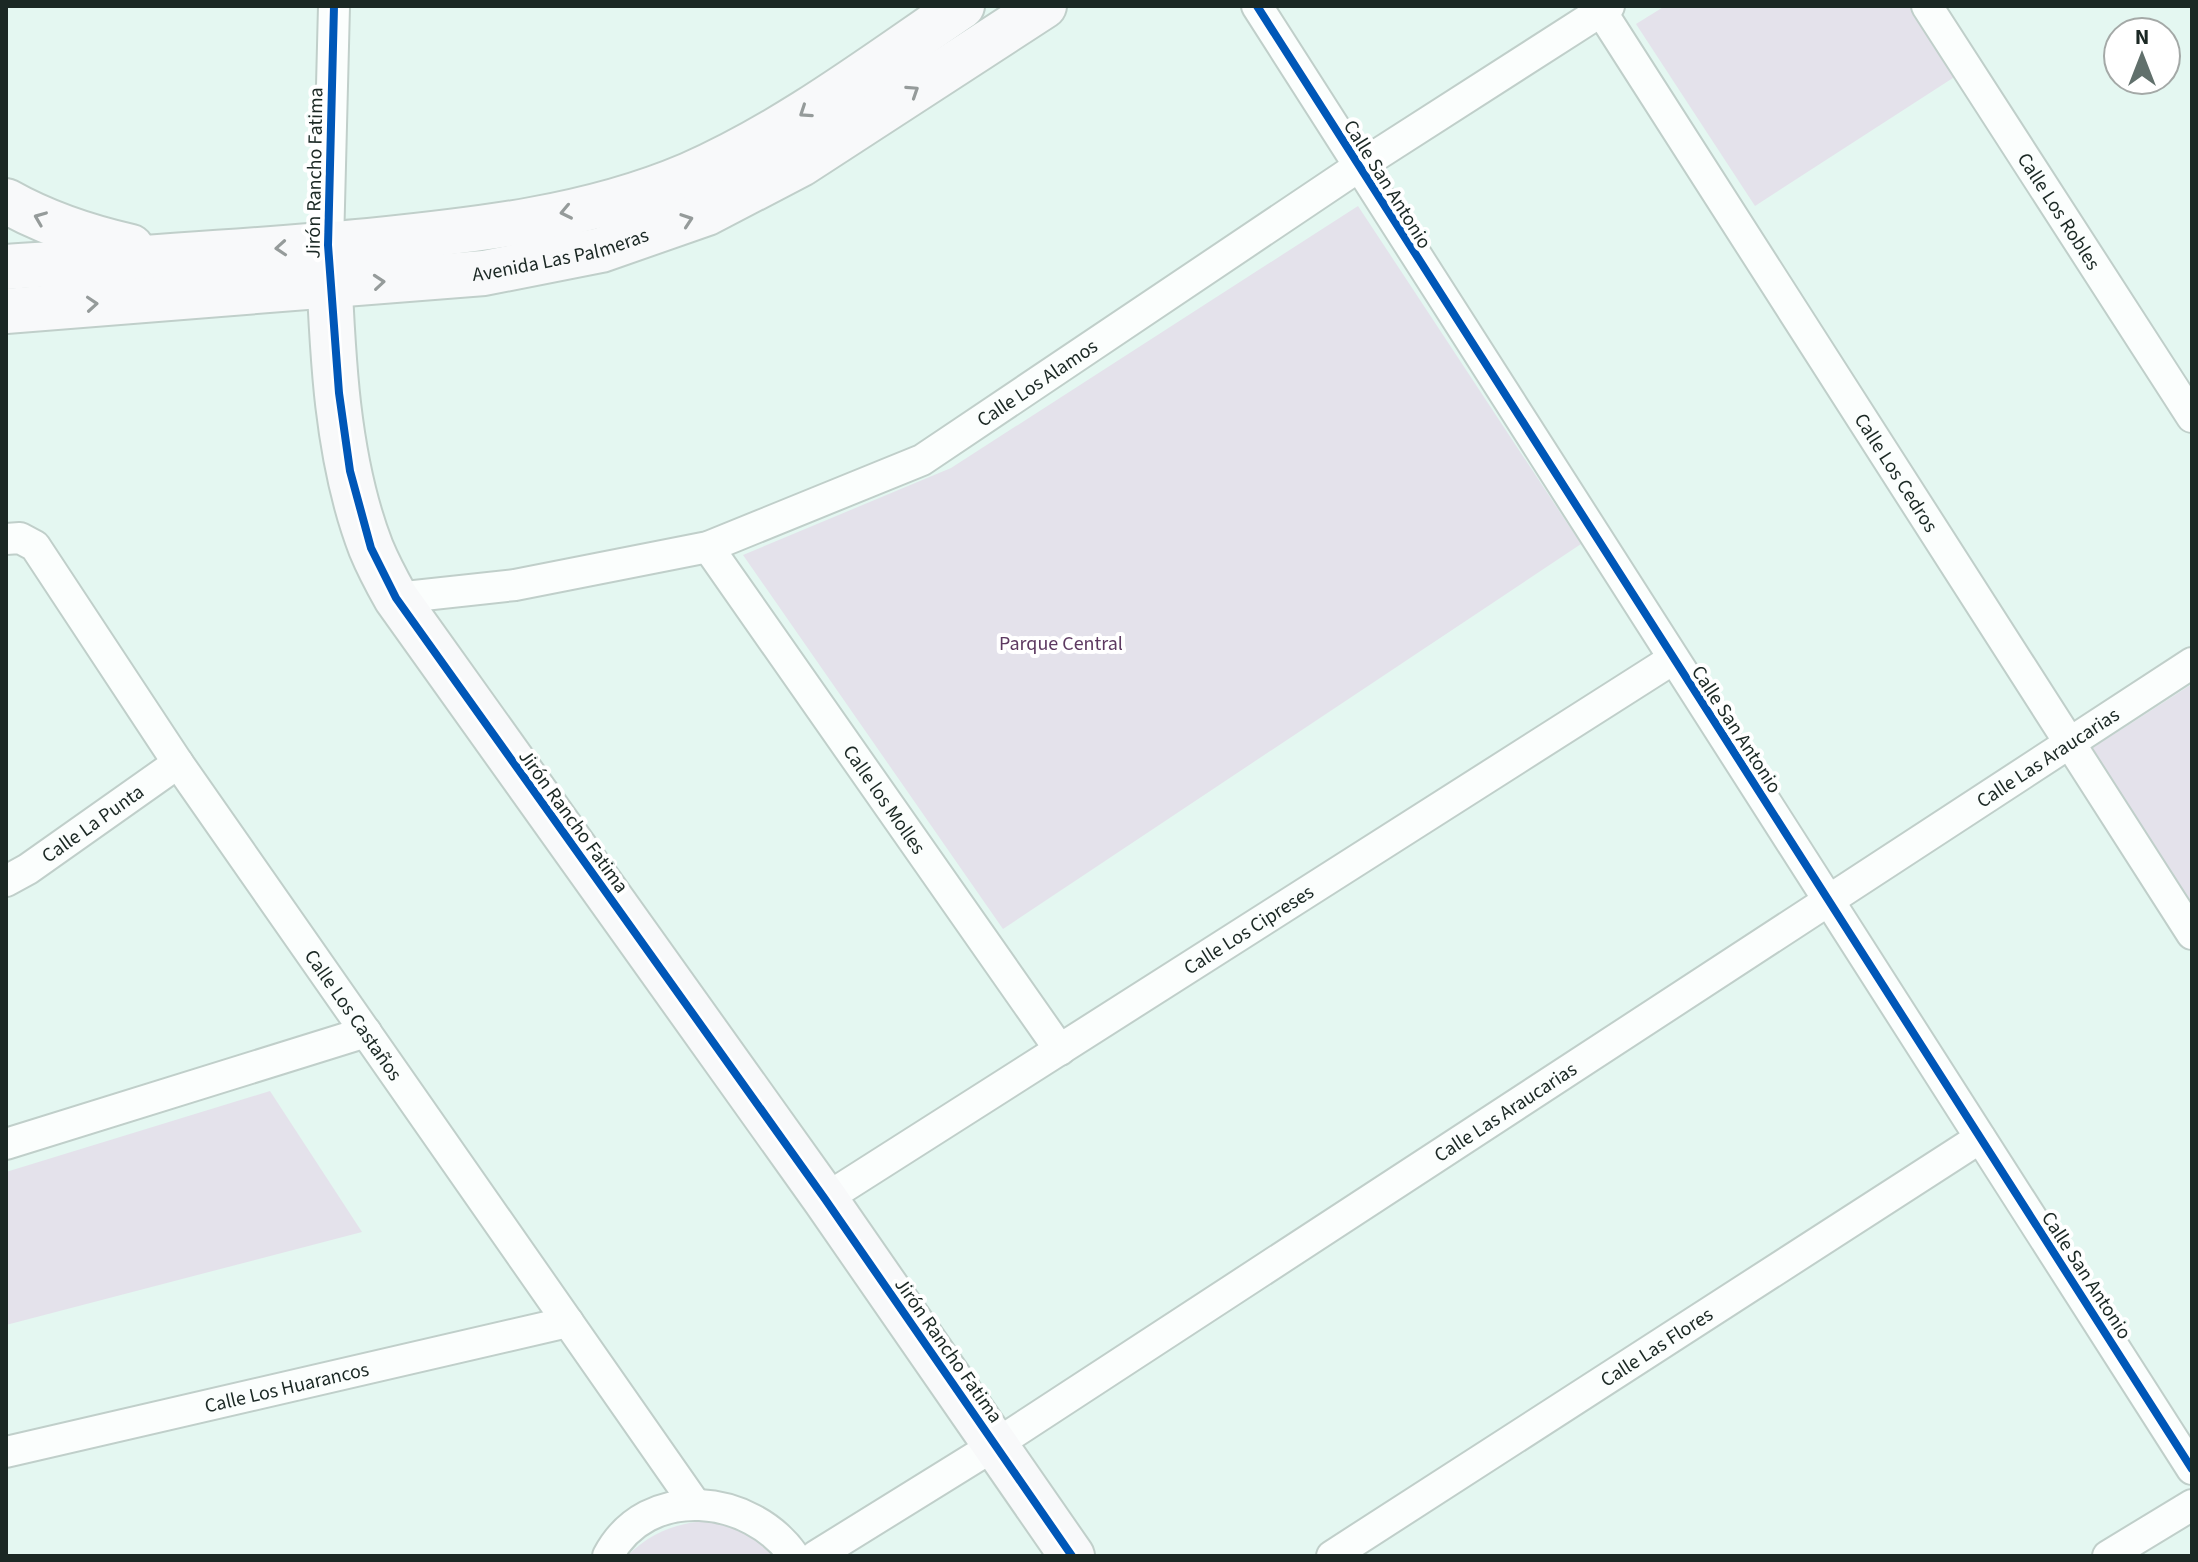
<svg xmlns="http://www.w3.org/2000/svg" width="2198" height="1562" font-family="'Source Sans 3',sans-serif">
  <rect width="100%" height="100%" fill="#e4f7f1"/>
  <g fill="#e4e2eb">
    <path d="M1665,6h246l45,70 -201,130 -119,-182z"/>
    <path d="M1358,206l223,338 -578,385 -260,-374 208,-87z"/>
    <path d="M2192,684v219l-101,-154z"/>
    <path d="M270,1091l92,141 -356,93v-153z"/>
    <path d="M703,1521c29,5 51,12 70,35h-146c24,-23 44,-31 76,-35z"/>
  </g>
  <g fill="none" stroke-linecap="round" stroke-linejoin="round">
    <g stroke="#c0cfca" stroke-width="34">
      <g id="street">
        <path d="M1257,6l935,1463"/>
        <path id="s1" d="M1927,6l265,411"/>
        <path id="s2" d="M1601,11l591,923"/>
        <path d="M328,245l6,-239"/>
        <path id="s3" d="M6,539l14,-1 15,8 143,217 517,741"/>
        <path id="s4" d="M708,547l352,503"/>
        <path id="s5" d="M396,598l119,-13 193,-38 214,-87 436,-293 251,-161"/>
        <path id="s6" d="M6,881l22,-12 150,-106"/>
        <path d="M6,1144l360,-112"/>
        <path id="s7" d="M825,1199l848,-540"/>
        <path id="s8" d="M6,1452l562,-130"/>
        <path d="M608,1556c39,-74 143,-62 186,0"/>
        <path id="s9" d="M816,1556l179,-111 1197,-782"/>
        <path id="s10" d="M1332,1556l648,-418"/>
        <path d="M2108,1556l84,-51"/>
      </g>
    </g>
    <g stroke="#c0cfca" stroke-width="48">
      <g id="secondary">
        <path d="M6,201c39,22 81,36 125,46"/>
        <path d="M328,245c4,99 7,210 43,303 7,17 16,34 25,50l429,601 247,357"/>
        <path d="M6,267c121,-8 242,-15 363,-26 108,-11 219,-23 320,-66 98,-43 185,-109 273,-169"/>
        <path id="s11" d="M6,311l478,-38 117,-23 106,-37 94,-49 243,-158"/>
      </g>
    </g>
    <use href="#street" stroke="#fbfefd" stroke-width="30"/>
    <use href="#secondary" stroke="#f8f9fa" stroke-width="44"/>
    <g stroke="#fff" stroke-width="13">
      <g id="cycleway">
        <path d="M334,6l-6,239 11,148 11,78 21,77 25,50 429,601 247,357"/>
        <path d="M1257,6l935,1463"/>
      </g>
    </g>
    <use href="#cycleway" stroke="#0057b8" stroke-width="8"/>
  </g>
  <defs><path id="oneway-chevron" d="M-2-3.5L2.5 0L-2 3.5" fill="none" stroke-width="1.6" stroke-linecap="round" stroke-linejoin="round" transform="scale(2)"/></defs>
  <g stroke="#959b9a">
    <use href="#oneway-chevron" transform="translate(913 91) rotate(-33)"/>
    <use href="#oneway-chevron" transform="translate(805 112) rotate(146)"/>
    <use href="#oneway-chevron" transform="translate(566 212) rotate(168)"/>
    <use href="#oneway-chevron" transform="translate(40 218) rotate(-158)"/>
    <use href="#oneway-chevron" transform="translate(687 220) rotate(-19)"/>
    <use href="#oneway-chevron" transform="translate(281 248) rotate(176)"/>
    <use href="#oneway-chevron" transform="translate(379 282) rotate(-5)"/>
    <use href="#oneway-chevron" transform="translate(92 304) rotate(-4)"/>
  </g>
  <g text-anchor="middle" stroke-width="8" stroke-linejoin="round" paint-order="stroke">
    <g font-size="20" fill="#1b2824" stroke="#fff">
      <text transform="translate(314 173) rotate(-89)" y="7">Jirón Rancho Fatima</text>
      <text transform="translate(1388 184) rotate(58)" y="7">Calle San Antonio</text>
      <text dy="7" stroke="none"><textPath href="#s1" startOffset="244">Calle Los Robles</textPath></text>
      <text dy="7" stroke="none"><textPath href="#s11" startOffset="558">Avenida Las Palmeras</textPath></text>
      <text dy="7" stroke="none"><textPath href="#s5" startOffset="686">Calle Los Alamos</textPath></text>
      <text dy="7" stroke="none"><textPath href="#s2" startOffset="548">Calle Los Cedros</textPath></text>
      <text transform="translate(1737 729) rotate(57)" y="7">Calle San Antonio</text>
      <text dy="7" stroke="none"><textPath href="#s9" startOffset="1468">Calle Las Araucarias</textPath></text>
      <text dy="7" stroke="none"><textPath href="#s4" startOffset="308">Calle los Molles</textPath></text>
      <text transform="translate(574 821) rotate(54)" y="7">Jirón Rancho Fatima</text>
      <text dy="7" stroke="none"><textPath href="#s6" startOffset="104">Calle La Punta</textPath></text>
      <text dy="7" stroke="none"><textPath href="#s7" startOffset="502">Calle Los Cipreses</textPath></text>
      <text dy="7" stroke="none"><textPath href="#s3" startOffset="598">Calle Los Castaños</textPath></text>
      <text dy="7" stroke="none"><textPath href="#s9" startOffset="820">Calle Las Araucarias</textPath></text>
      <text transform="translate(2087 1275) rotate(57)" y="7">Calle San Antonio</text>
      <text dy="7" stroke="none"><textPath href="#s10" startOffset="386">Calle Las Flores</textPath></text>
      <text transform="translate(949 1350) rotate(55)" y="7">Jirón Rancho Fatima</text>
      <text dy="7" stroke="none"><textPath href="#s8" startOffset="288">Calle Los Huarancos</textPath></text>
    </g>
    <g font-size="20" fill="#5d3961" stroke="#fff">
      <text x="1061" y="650">Parque Central</text>
    </g>
  </g>
  <rect width="2198" height="1562" fill="none" stroke="#1b2824" stroke-width="16"/>
  <g transform="translate(2142 56)"><circle r="38" fill="#ffffff" stroke="#a4a9a7" stroke-width="2"/>
  <path d="M0-6L14 30L0 20L-14 30Z" fill="#61706c"/>
  <text y="-12" font-size="22" font-weight="bold" text-anchor="middle" fill="#1b2824">N</text>
  </g>
</svg>
